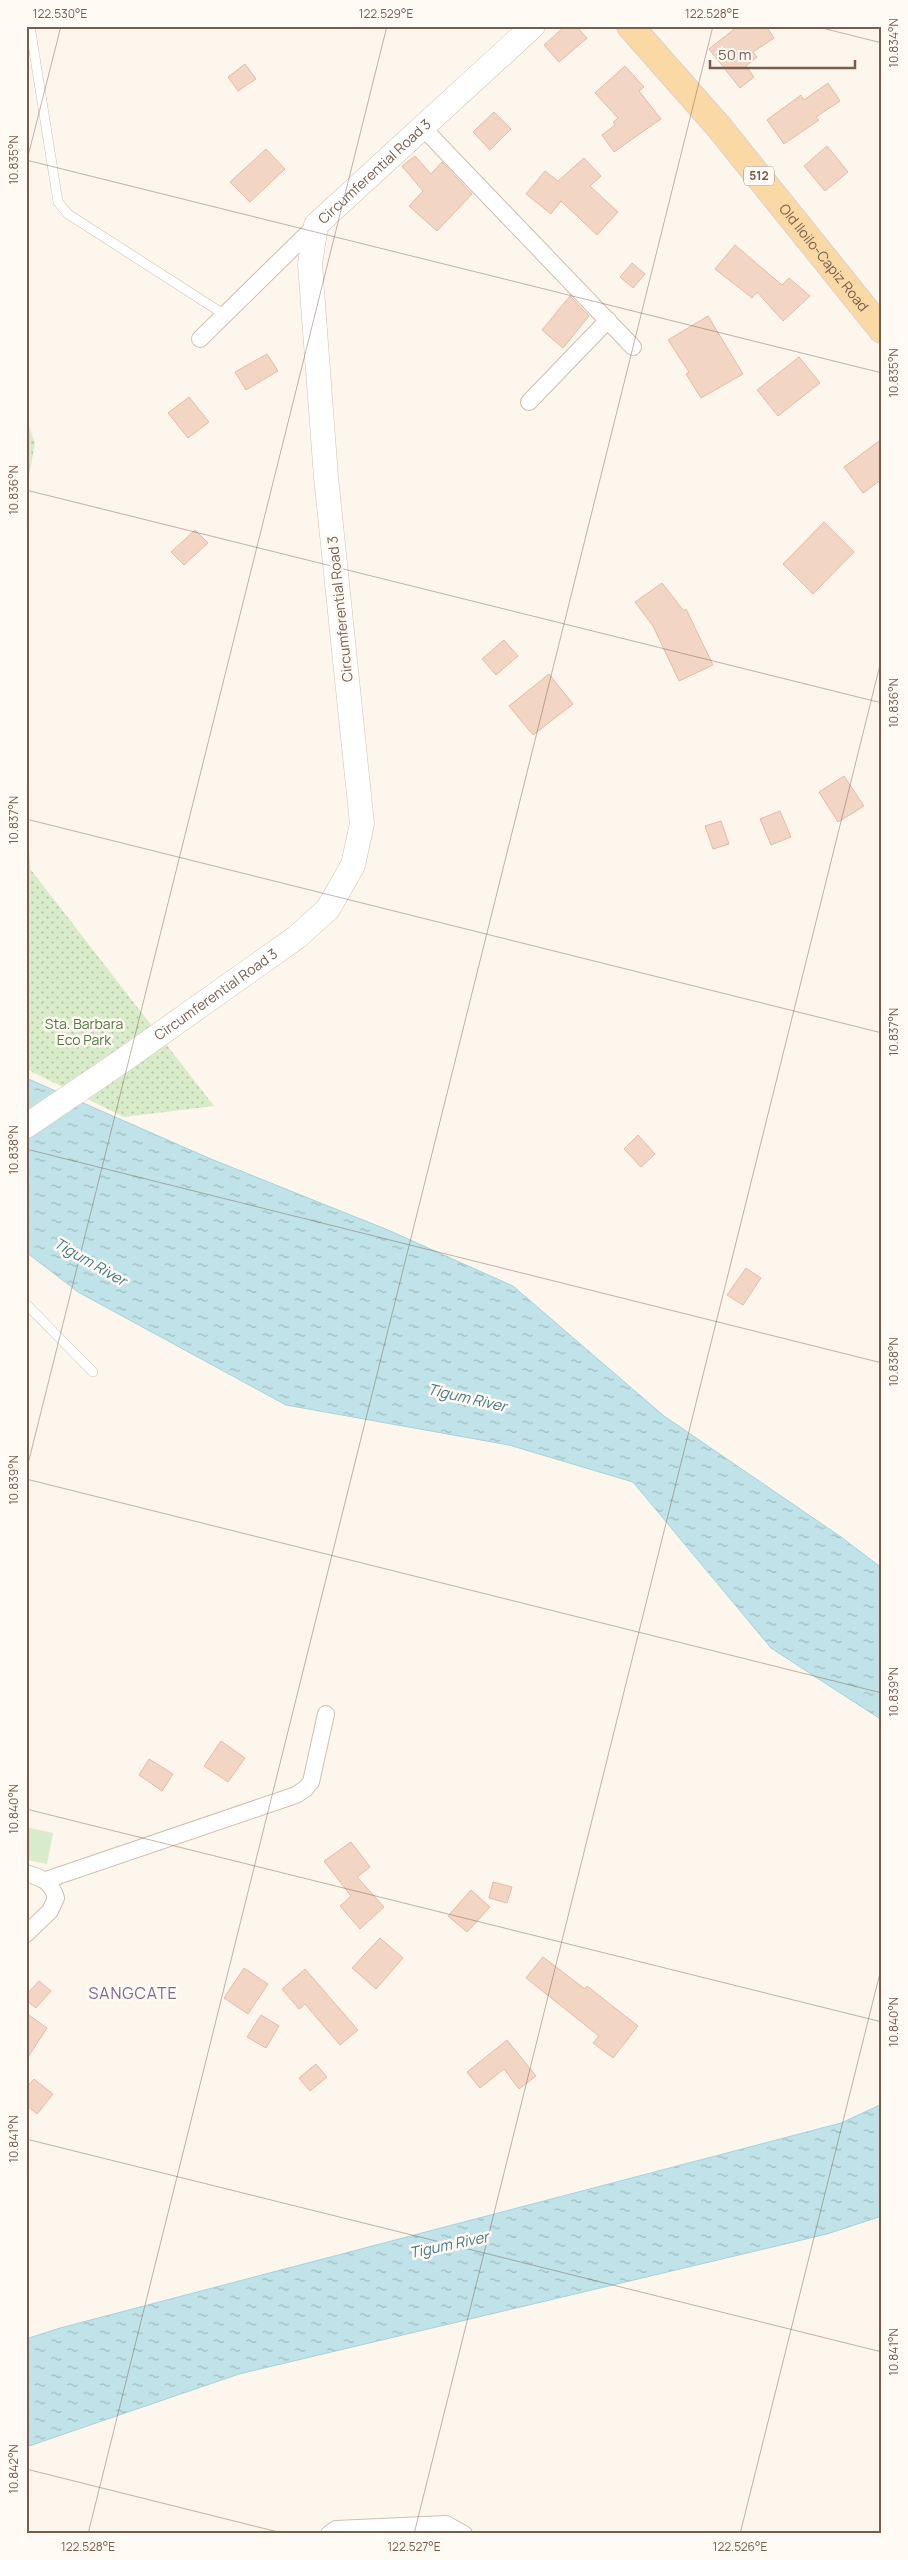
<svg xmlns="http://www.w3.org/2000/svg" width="908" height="2560" font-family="Manrope,sans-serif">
  <defs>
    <pattern id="park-dots" width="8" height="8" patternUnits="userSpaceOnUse" patternTransform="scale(1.25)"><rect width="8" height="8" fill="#d8ecc9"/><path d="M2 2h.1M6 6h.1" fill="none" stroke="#b4c2a5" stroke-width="1.8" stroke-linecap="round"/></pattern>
    <pattern id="water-ripples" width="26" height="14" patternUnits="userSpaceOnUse" patternTransform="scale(1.25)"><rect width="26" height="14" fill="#bfe3e8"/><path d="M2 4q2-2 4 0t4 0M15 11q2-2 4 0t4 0" fill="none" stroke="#a0bbbe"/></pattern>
  </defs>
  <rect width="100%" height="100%" fill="#fdf6ec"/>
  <g fill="url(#park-dots)">
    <path d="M26,418l9,25 -9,49z"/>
    <path d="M26,821l5,49 183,236 -90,11 -98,-48z"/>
  </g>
  <path fill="#d8ecc9" d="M26,1827l27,6 -6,31 -21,-4z"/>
  <g fill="url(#water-ripples)" stroke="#a5d3da">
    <path d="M26,1078l185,81 177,71 125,56 151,130 177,121 41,31v152l-111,-72 -138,-166 -124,-37 -223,-40 -208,-113 -52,-40z"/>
    <path d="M882,2104v112l-55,18 -588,140 -213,73v-108l34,-11 781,-205z"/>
  </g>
  <g fill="#f3d5c3" stroke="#e6bba3">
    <path d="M565,26h11l11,12 -28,24 -15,-17z"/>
    <path d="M738,26h28l8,12 -21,14 4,5 -11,9 8,11 -14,11 -31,-39z"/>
    <path d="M245,64l11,15 -18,12 -10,-14z"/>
    <path d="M625,66l19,21 -5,4 22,28 -47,33 -12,-17 13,-10 -2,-3 5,-4 -23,-25z"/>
    <path d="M828,83l12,18 -24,16 3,3 -35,24 -17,-24 34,-25 3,5z"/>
    <path d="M494,112l17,17 -21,21 -17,-18z"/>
    <path d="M827,146l21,26 -23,19 -21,-25z"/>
    <path d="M266,149l19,20 -35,33 -20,-20z"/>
    <path d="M415,156l16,18 11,-12 30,32 -35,37 -28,-25 14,-15 -21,-25z"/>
    <path d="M584,158l17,18 -11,10 28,26 -21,23 -36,-34 -10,13 -25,-20 19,-23 13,10z"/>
    <path d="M735,245l47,40 7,-7 21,18 -27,25 -26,-29 -5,6 -37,-29z"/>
    <path d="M632,263l13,11 -12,14 -13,-11z"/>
    <path d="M570,296l19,20 -26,32 -21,-18z"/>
    <path d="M708,316l35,58 -42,24 -15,-24 3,-2 -21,-32z"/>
    <path d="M267,354l11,17 -32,19 -11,-18z"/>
    <path d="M799,357l21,26 -42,33 -21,-26z"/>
    <path d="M189,397l20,25 -21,16 -20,-25z"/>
    <path d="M882,439v40l-19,14 -19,-26z"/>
    <path d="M824,522l30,30 -41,42 -30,-30z"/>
    <path d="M195,530l13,13 -24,22 -13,-13z"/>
    <path d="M662,583l22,28 2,-2 27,56 -34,16 -26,-55 -18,-24z"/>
    <path d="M504,640l14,16 -22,19 -14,-16z"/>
    <path d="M549,674l24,30 -40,31 -24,-29z"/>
    <path d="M844,776l20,30 -26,16 -19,-30z"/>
    <path d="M780,811l11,26 -20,8 -11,-26z"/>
    <path d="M721,821l8,23 -16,5 -8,-23z"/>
    <path d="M638,1135l17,19 -14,13 -17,-18z"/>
    <path d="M746,1268l15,10 -18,27 -16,-10z"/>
    <path d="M221,1741l24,17 -17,24 -24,-16z"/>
    <path d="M149,1759l24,15 -11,17 -23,-16z"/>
    <path d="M351,1842l19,25 -13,10 27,30 -24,22 -20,-23 11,-10 -27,-35z"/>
    <path d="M493,1882l19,5 -5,16 -18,-5z"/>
    <path d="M471,1890l19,17 -23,25 -19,-16z"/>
    <path d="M380,1938l23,20 -27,31 -24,-21z"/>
    <path d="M543,1957l42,32 2,-3 51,40 -25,32 -20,-15 6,-7 -73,-58z"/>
    <path d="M244,1968l24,16 -20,30 -24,-16z"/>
    <path d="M305,1969l53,61 -18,15 -35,-41 -6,5 -17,-20z"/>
    <path d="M39,1981l12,10 -15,17 -10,-8v-5z"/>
    <path d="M26,2013l21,15 -21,32z"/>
    <path d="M261,2015l18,11 -13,22 -19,-11z"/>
    <path d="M507,2040l29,36 -17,13 -15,-20 -24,19 -13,-16z"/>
    <path d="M316,2064l11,13 -17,14 -11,-13z"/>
    <path d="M34,2079l19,15 -16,20 -11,-9v-17z"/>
  </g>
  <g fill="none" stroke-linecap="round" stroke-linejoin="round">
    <g stroke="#d1beb0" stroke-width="10">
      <g id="lane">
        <path d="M30,26l28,176 10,12 157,101"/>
        <path d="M26,1304l67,68"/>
      </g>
    </g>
    <g stroke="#d1beb0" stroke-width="18">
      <g id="street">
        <path d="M424,129l209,218"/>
        <path d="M200,339l116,-114"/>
        <path d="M529,402l79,-82"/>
        <path d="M26,1873c16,5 25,8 30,25l-6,13 -24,23"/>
        <path d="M46,1880l250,-85 9,-6 6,-7 15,-68"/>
        <path d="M329,2534l7,-5 110,-5 18,10"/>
      </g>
    </g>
    <g stroke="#d6c0b0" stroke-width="25">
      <g id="secondary">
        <path id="s1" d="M26,1126l96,-65 175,-124 31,-28 25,-44 9,-41 -36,-347 -16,-213 6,-39 217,-199"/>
      </g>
    </g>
    <g stroke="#dad1cd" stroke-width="28">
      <g id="primary">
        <path id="s2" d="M630,26l89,101 163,203"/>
      </g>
    </g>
    <use href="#lane" stroke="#fff" stroke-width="9"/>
    <use href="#street" stroke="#fff" stroke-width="16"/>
    <use href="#secondary" stroke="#fff" stroke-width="24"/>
    <use href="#primary" stroke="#fbd9a5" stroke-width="26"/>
  </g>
  <path fill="none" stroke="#7a5c4d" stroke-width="1" stroke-opacity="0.45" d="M814,26l68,17M26,160l856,213M26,164l35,-138M26,490l856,213M26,819l856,214M26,1149l856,214M26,1472l361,-1446M26,1479l856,214M26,1809l856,213M26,2139l856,213M26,2469l260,65M88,2534l625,-2508M414,2534l468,-1877M740,2534l142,-569"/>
  <g text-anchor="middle" stroke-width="5" stroke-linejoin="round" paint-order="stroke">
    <rect fill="#fffaf3" stroke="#a28b7f" stroke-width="1" x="744" y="166.5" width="30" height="19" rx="4"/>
    <g font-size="12" font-weight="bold" fill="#7a5c4d">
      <text x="759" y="180">512</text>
    </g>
    <g font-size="14" fill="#7a5c4d" stroke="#fffaf3">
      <text dy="5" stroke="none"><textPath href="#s1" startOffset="1146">Circumferential Road 3</textPath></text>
      <text dy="5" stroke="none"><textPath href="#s2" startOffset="302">Old Iloilo-Capiz Road</textPath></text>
      <text transform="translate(340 609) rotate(-96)" y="5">Circumferential Road 3</text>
      <text dy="5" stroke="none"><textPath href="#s1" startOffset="231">Circumferential Road 3</textPath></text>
    </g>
    <g font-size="14" fill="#537a41" stroke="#fffaf3">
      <text x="84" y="1029">Sta. Barbara<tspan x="84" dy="16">Eco Park</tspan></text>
    </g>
    <g font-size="15" font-style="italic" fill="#437c86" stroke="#fffaf3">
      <text transform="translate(90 1262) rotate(30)" y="5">Tigum River</text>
      <text transform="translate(467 1398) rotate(13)" y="5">Tigum River</text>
      <text transform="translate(449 2245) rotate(-12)" y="5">Tigum River</text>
    </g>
    <g font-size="16" letter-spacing="1" fill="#846695" stroke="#fffaf3">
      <text x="133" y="1999">SANGCATE</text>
    </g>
  </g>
  <rect width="908" height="2560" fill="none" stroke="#fffaf3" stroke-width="55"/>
  <path d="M710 60v8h145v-8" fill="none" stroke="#7a5c4d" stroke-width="2.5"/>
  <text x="718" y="60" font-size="15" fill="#7a5c4d" stroke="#fffaf3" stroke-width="4" paint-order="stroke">50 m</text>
  <rect x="28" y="28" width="852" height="2504" fill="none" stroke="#7a5c4d" stroke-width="2"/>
  <g font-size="12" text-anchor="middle" fill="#7a5c4d">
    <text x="60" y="18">122.530°E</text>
    <text x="386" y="18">122.529°E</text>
    <text x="712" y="18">122.528°E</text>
    <text transform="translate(894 43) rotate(-90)" y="4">10.834°N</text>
    <text transform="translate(14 160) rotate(-90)" y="4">10.835°N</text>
    <text transform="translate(894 373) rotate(-90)" y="4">10.835°N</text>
    <text transform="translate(14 490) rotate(-90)" y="4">10.836°N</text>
    <text transform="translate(894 703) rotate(-90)" y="4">10.836°N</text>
    <text transform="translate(14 820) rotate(-90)" y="4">10.837°N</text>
    <text transform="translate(894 1032) rotate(-90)" y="4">10.837°N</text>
    <text transform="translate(14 1150) rotate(-90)" y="4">10.838°N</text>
    <text transform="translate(894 1362) rotate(-90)" y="4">10.838°N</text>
    <text transform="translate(14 1480) rotate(-90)" y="4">10.839°N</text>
    <text transform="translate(894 1692) rotate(-90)" y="4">10.839°N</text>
    <text transform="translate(14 1809) rotate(-90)" y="4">10.840°N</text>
    <text transform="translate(894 2022) rotate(-90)" y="4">10.840°N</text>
    <text transform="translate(14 2139) rotate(-90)" y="4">10.841°N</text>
    <text transform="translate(894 2352) rotate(-90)" y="4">10.841°N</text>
    <text transform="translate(14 2469) rotate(-90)" y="4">10.842°N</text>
    <text x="88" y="2551">122.528°E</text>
    <text x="414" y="2551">122.527°E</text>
    <text x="740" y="2551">122.526°E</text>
  </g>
</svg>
